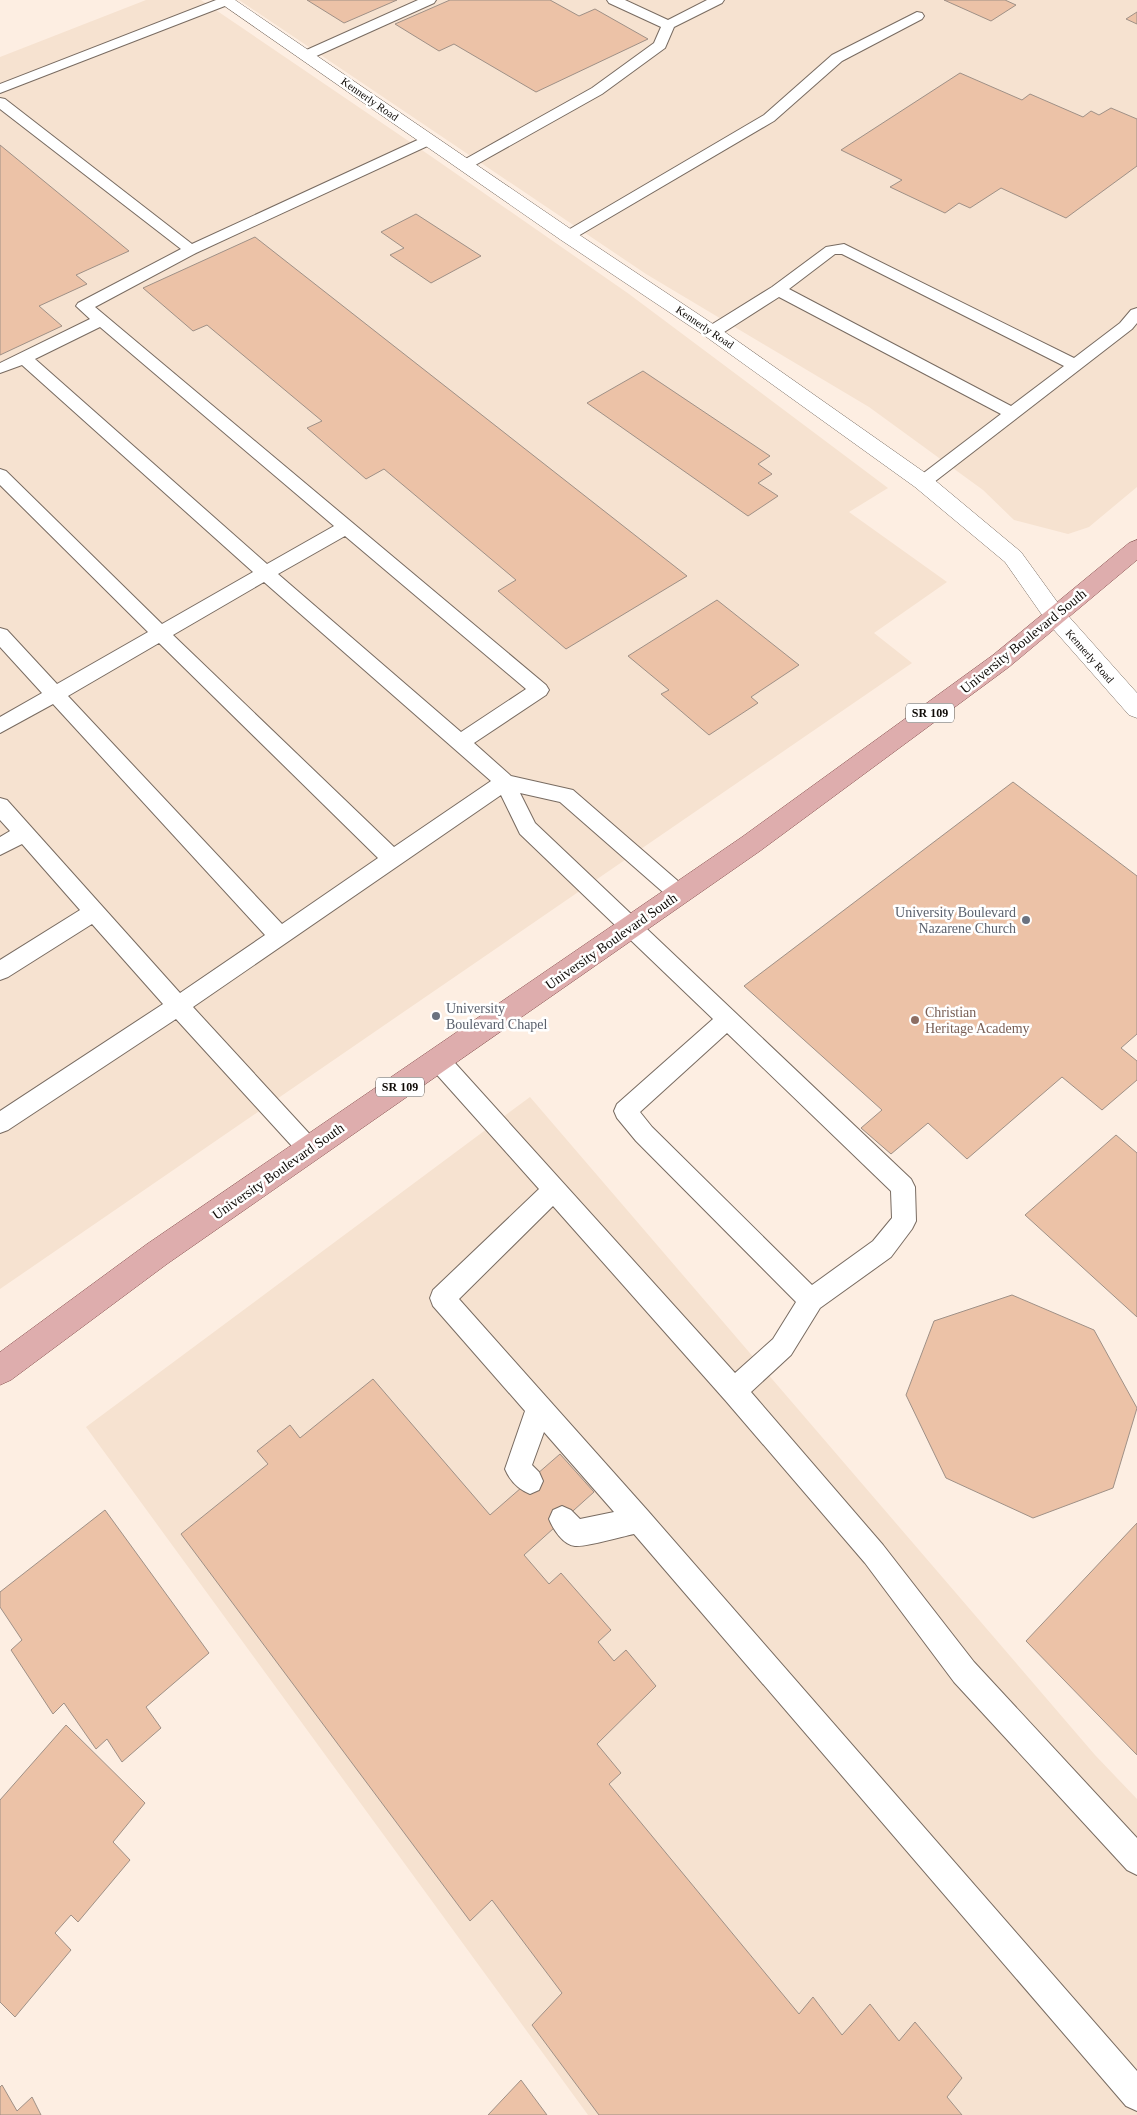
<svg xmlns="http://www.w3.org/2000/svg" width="1137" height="2115" font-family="Georgia,serif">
  <rect width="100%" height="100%" fill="#fdeee2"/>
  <g fill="#f6e2d0">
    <path d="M146,0h55l234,159 194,135 259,194 -39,24 98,70 -73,51 38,30 -912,626v-1232z"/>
    <path d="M239,0h898v487l-48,40 -21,7 -54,-14 -31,-30 -114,-83 -223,-133z"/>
    <path d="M530,1097l565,658 42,44v316h-549l-502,-688z"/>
  </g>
  <g fill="#ecc2a7" stroke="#9f9086">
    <path d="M307,0h90l-53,23z"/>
    <path d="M450,0h100l29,16 16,-7 53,30 -112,53 -82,-48 -15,7 -44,-27z"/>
    <path d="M944,0h61l11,5 -25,16z"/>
    <path d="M1137,12v12l-11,-5z"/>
    <path d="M960,73l62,27 8,-6 53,23 8,-6 8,4 12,-7 26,11v47l-71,52 -65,-30 -31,20 -11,-5 -14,10 -55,-26 12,-7 -61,-30z"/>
    <path d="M0,145l129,106 -53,24 11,9 -48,22 23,20 -62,29z"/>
    <path d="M416,214l65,42 -50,27 -41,-28 14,-7 -23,-16z"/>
    <path d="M255,237l432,339 -121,73 -68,-58 18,-11 -132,-111 -18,10 -59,-51 15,-7 -115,-96 -14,6 -50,-43z"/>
    <path d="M643,371l127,85 -12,8 14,10 -14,9 20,13 -30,20 -161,-113z"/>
    <path d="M717,600l82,65 -48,32 7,6 -49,32 -48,-41 8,-4 -41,-34z"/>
    <path d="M1013,782l124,94v158l-16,14 16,13v19l-35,30 -40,-33 -95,82 -39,-36 -37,31 -30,-26 21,-18 -138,-124z"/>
    <path d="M1116,1135l21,18v164l-112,-102z"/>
    <path d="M1012,1295l82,35 43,78 -24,80 -80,30 -87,-40 -40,-83 28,-74z"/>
    <path d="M373,1379l117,136 70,-61 34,38 -70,63 25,29 12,-11 50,57 -13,12 16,19 12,-11 30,36 -59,58 24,29 -12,11 190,230 14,-17 29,38 28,-31 29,37 16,-19 47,56 -15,19 15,18h-363l-67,-90 30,-32 -70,-93 -22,21 -289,-387 87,-70 -11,-13 33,-26 10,13z"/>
    <path d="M105,1510l104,143 -63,54 15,21 -39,34 -15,-23 -11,10 -32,-46 -11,11 -42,-64 11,-10 -22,-33v-15z"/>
    <path d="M1137,1523v232l-111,-114z"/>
    <path d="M66,1725l79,78 -32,39 17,18 -52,62 -7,-7 -16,18 16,17 -56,67 -15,-15v-202z"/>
    <path d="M521,2080l26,35h-59z"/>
    <path d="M2,2085l15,26 15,-14 9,18h-41v-28z"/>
  </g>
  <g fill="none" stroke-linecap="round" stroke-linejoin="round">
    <g stroke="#786b61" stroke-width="2">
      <g id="service">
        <path d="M216,0l16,1 -2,3 -230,89v-9z"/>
        <path d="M418,0h18l-2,3 -122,55h-10l-2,-3 2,-3z"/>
        <path d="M607,0h18l43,20 39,-20h17l-2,3 -48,24 -9,21 -63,46 -132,74h-10l-2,-3 2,-3 132,-74 62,-45 7,-16 -52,-24z"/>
        <path d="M917,12l5,1 2,3 -2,3 -80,42 -68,60 -201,118h-10l-3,-3 3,-3 201,-118 68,-60z"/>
        <path d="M0,98l5,1 187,145 232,-107h10l2,3 -2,3 -238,110 -101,54 451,378 3,5 -3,5 -72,48 37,33 62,14 113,98 4,6 -4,6 -7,2 -7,-2 -112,-98 -40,-9 15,30 376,356 4,8 1,34 -4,8 -21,28 -71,51 -29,47 -40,37 132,153 91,117 163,176v37l-10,-5 -173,-188 -89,-119 -140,-163 -172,-194 -94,93 189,212 489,560v40l-11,-5 -492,-572c-13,3 -48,13 -59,12 -12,-1 -22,-17 -26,-27l4,-9 9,-4 9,4 9,9 34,-7 -70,-80 -12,33 7,7 4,9 -4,9 -9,4c-12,-5 -20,-13 -25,-25l20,-58 -92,-105 -3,-8 3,-8 106,-101 -109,-122 -3,-7 3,-7 8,-3 8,3 289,320 38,-34 23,-37 -160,-161 -19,-23 -3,-7 3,-7 96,-85 -193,-185 -19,-39 -308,212 124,135 4,7 -4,7 -8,3 -8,-3 -125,-137 -168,111 -8,3v-22l163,-107 -71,-80 -84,53 -8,3v-20l80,-50 -58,-66 -22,11v-18l10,-6 -10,-11v-22l7,2 173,193 85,-58 -212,-231 -53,29v-16l42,-24 -42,-46v-19l7,2 50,54 91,-52 -148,-147v-16l6,2 156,153 91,-52 -231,-207 -22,8v-10l90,-44 -14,-13 2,-3 103,-54 -181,-140zM100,327l234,199 -67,38 -232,-205zM345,536l181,153 -65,43 -183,-158zM264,582l227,199 -97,66 -221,-212zM159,643l219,215 -96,66 -214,-228zM727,1033l164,158 1,27 -19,23 -61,44 -160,-158 -12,-15z"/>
        <path d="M844,244l230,114 46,-35 11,-13 6,-2v15l-5,6 -203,157 -6,2 -6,-2 -3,-4 3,-4 84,-64 -222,-117 -61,39h-12l-2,-4 2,-4 66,-41 54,-40zM835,254h7l222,112 -53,40 -222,-117z"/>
      </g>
    </g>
    <g stroke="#786b61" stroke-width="1">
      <path id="minor" d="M216,0h19l340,232 144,96 212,149 90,75 42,58 3,6 -3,6 -8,2 -8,-2 -42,-60 -90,-75 -210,-151 -144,-96z"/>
    </g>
    <g stroke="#786b61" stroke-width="1">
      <path id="tertiary" d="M1055,608l8,2 74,83v25l-8,-3 -82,-93 -3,-6 3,-6z"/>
    </g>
    <g stroke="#875150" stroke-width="1">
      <path id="primary" d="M1137,540v20l-128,107 -249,184 -593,413 -156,116 -11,5v-33l147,-108 595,-407 251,-182 136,-112z"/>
    </g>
    <use href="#service" fill="#fff" fill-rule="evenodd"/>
    <use href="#minor" fill="#fff" fill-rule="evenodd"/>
    <use href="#tertiary" fill="#fff" fill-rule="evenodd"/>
    <use href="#primary" fill="#deadad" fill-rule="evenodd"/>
  </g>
  <g fill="#6b7280" stroke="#fff" stroke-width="2">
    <circle cx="1026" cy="920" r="5"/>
    <circle cx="436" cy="1016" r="5"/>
  </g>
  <circle fill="#8d6e63" stroke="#fff" stroke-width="2" cx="915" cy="1020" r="5"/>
  <g text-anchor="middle" stroke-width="5" stroke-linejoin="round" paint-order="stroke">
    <g font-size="11" fill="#0f0b07" stroke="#fff">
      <text transform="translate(370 99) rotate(35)" y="4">Kennerly Road</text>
      <text transform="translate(705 327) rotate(34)" y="4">Kennerly Road</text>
      <text transform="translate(1090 656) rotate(49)" y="4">Kennerly Road</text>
    </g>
    <g fill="#fff" stroke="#575451" stroke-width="1">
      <rect x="906" y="703.5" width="48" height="19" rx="4"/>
      <rect x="376" y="1077.5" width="48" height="19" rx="4"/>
    </g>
    <g font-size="12" font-weight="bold" fill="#0f0b07">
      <text x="930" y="717">SR 109</text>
      <text x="400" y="1091">SR 109</text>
    </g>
    <g font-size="14" fill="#0f0b07" stroke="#fff">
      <text transform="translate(1023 641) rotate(-39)" y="5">University Boulevard South</text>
      <text transform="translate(611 941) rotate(-35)" y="5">University Boulevard South</text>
      <text transform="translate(278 1171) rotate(-35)" y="5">University Boulevard South</text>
    </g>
    <g font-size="14" fill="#5b616d" stroke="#fff" text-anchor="end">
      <text x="1016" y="917">University Boulevard<tspan x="1016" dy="16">Nazarene Church</tspan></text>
      <text x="446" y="1013" text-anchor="start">University<tspan x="446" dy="16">Boulevard Chapel</tspan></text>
    </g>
    <g font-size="14" fill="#785e54" stroke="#fff" text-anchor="start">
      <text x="925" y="1017">Christian<tspan x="925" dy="16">Heritage Academy</tspan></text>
    </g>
  </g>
</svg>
